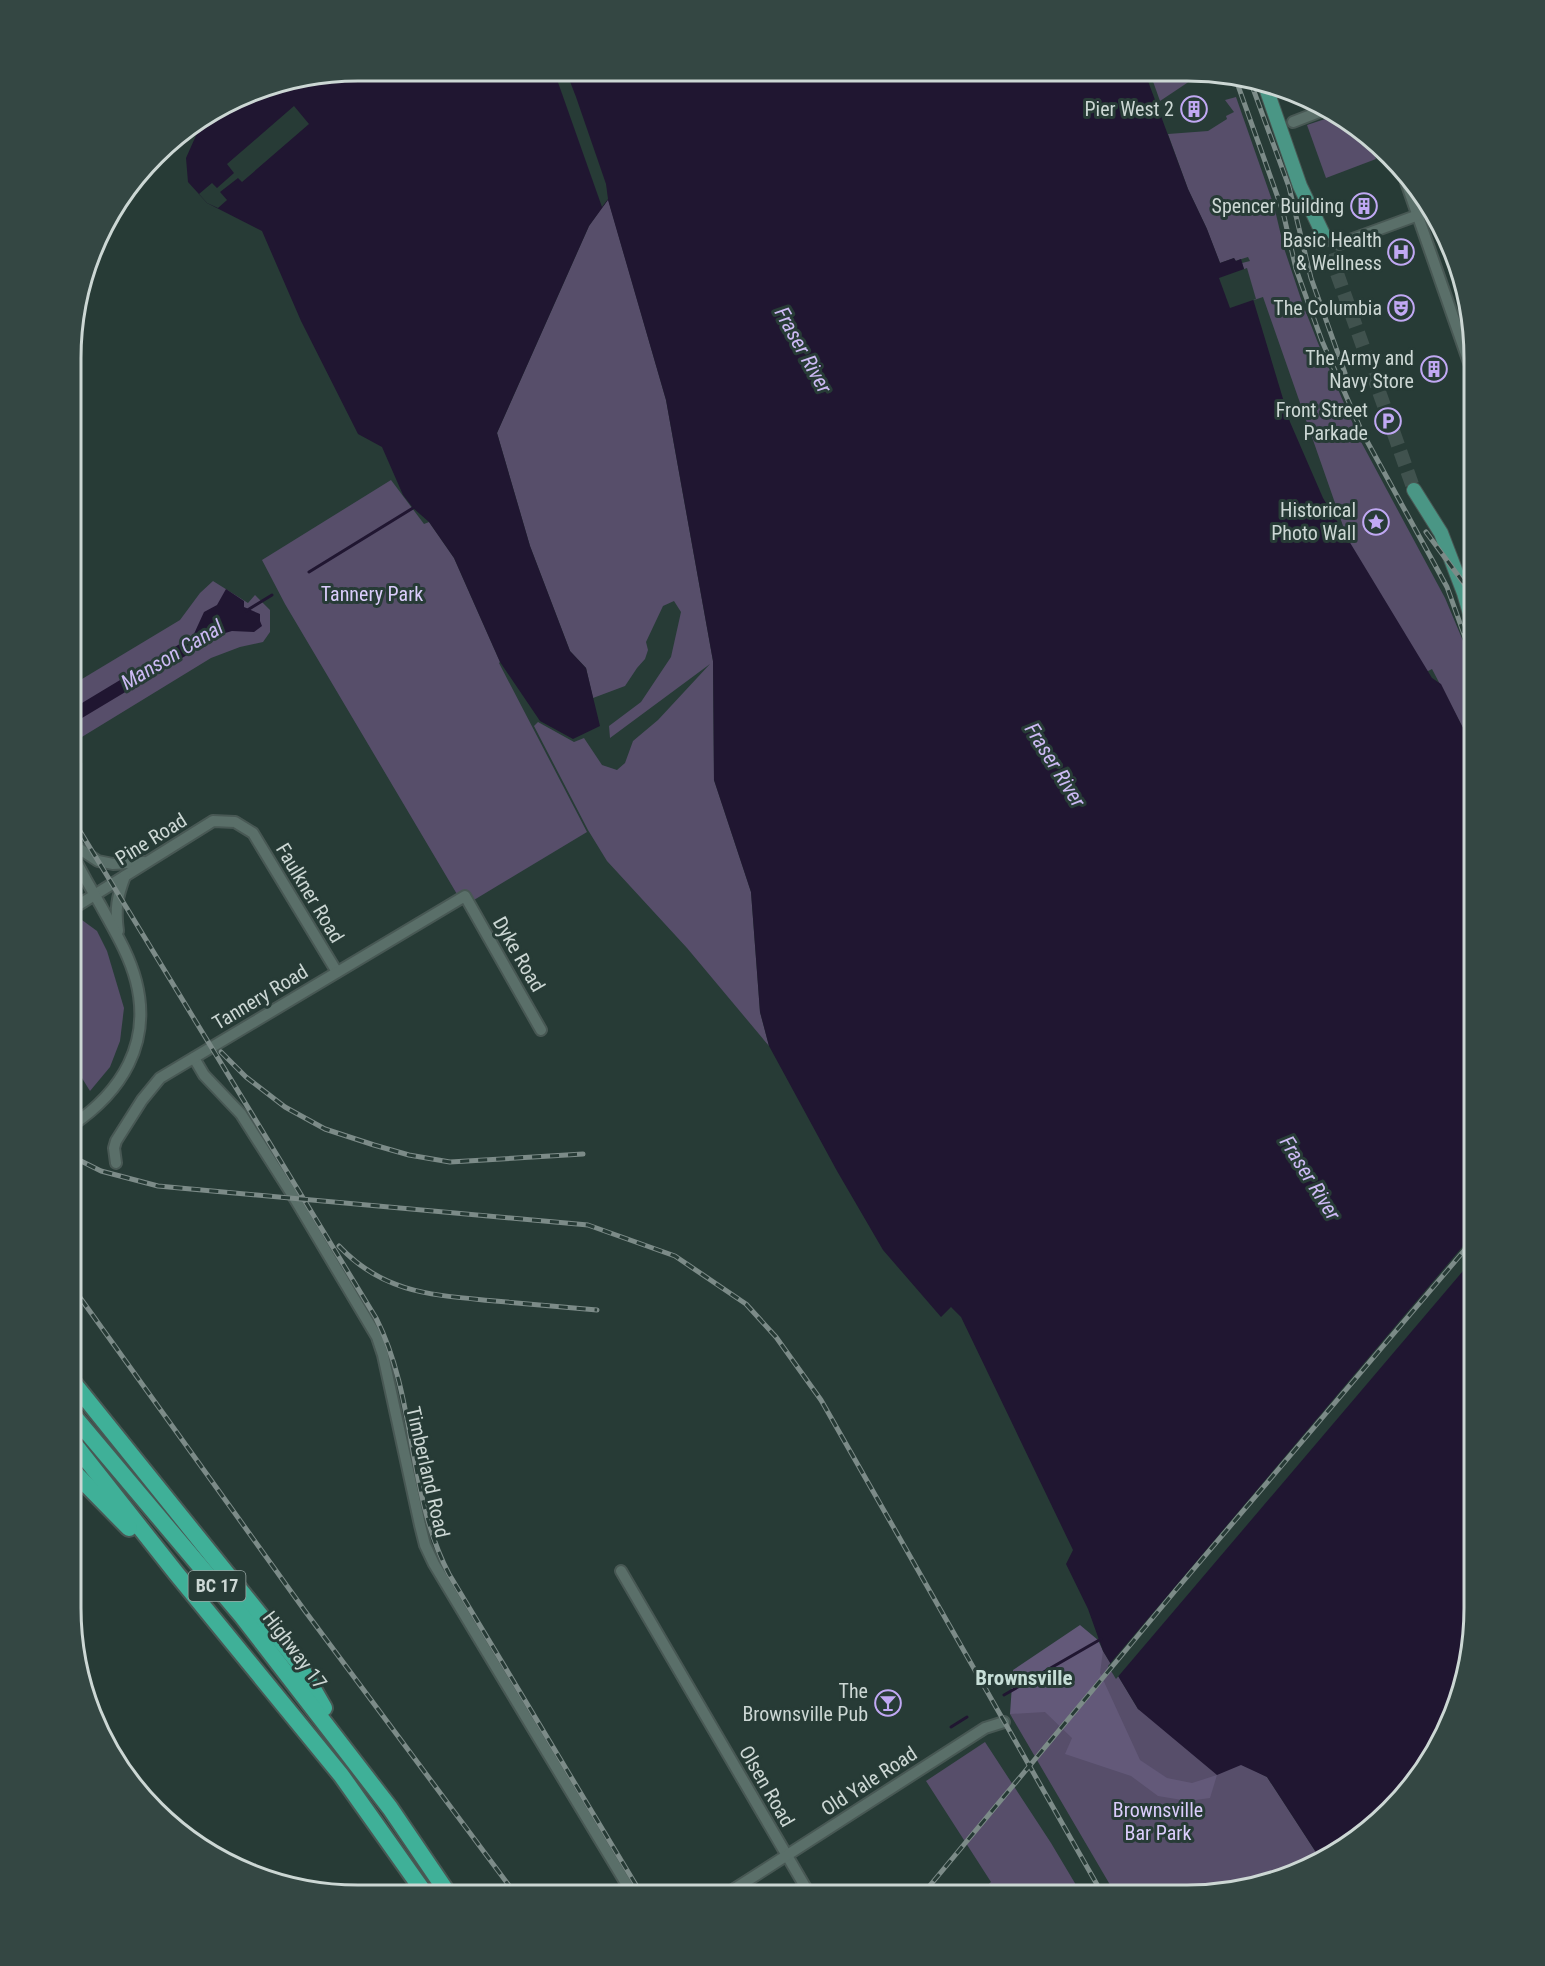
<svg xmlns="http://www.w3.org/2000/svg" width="1545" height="1966" font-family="'Roboto Condensed',sans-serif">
  <rect width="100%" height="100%" fill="#273b36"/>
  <g fill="#574e6a">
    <path d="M1150,73h52l-42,28z"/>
    <path d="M1236,97l38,109 10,42 18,54 16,41 41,95 86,160 29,69v82l-42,-80 -33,17 -136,-389 -33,11 14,-39 -2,-6 8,-2 -2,-4 -13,4 -1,-3 -14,5 -14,-36 -18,-38 -20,-55 40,-3 19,-12 -1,-3 8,-4 -9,-12z"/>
    <path d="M1337,115c19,7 32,25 39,44l-50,19 -19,-53z"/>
    <path d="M608,199l58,201 47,261 1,119 37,112 9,120 9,34 -82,-98 -80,-87 -19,-31 -54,-104 4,-4 36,20 10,-4 18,27 15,5 8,-7 8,-22 25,-21 52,-56 -100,74 -1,-12 32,-24 30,-45 10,-45 -7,-11 -11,5 -17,36 2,8 -3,9 -8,9 -12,18 -32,12 -7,-30 -16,-17 -40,-105 -33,-113 92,-207z"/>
    <path d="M391,480l33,44 5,-2 25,36 46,104 -1,1 88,169 -123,74 -179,-302 -23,-44z"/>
    <path d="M213,581l35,22 7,-8 15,15v22l-7,10 -23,5 -29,11 -139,85v-58l108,-65 20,-27z"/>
    <path d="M82,920l15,11 10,20 17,57 -4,33 -10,26 -20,24 -18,-29v-139z"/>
    <path d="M1103,1651l35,58 129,68 54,83 -115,35h-90l-106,-181z"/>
    <path d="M985,1742l66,101 31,52h-106l15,-13 -65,-101z"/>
  </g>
  <path fill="#635979" d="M1080,1625l18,15 5,11 -3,22 40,87 27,18 25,5 25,-8 -7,23 -22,3 -30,-5 -27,-20 -66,-22 7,-16 -27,-26 -35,2 3,-44z"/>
  <g fill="#201631">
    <path d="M358,71l787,2 43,116 19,40 13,34 14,-5 2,3 5,-2 49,163 33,76 109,180 9,6 33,66v877l-38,125 -46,60 -59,45 -10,3 -54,-83 -26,-12 -24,10 -79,-66 -35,-58 -15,-42 -22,-45 7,-14 -112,-233 -10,-10 -10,10 -58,-67 -46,-79 -68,-125 -9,-34 -9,-120 -37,-112 -1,-119 -47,-261 -58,-200 -19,26 -92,207 33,113 40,105 16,17 14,58 -27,13 -33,-18 -40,-59 -46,-104 -25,-36 -16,-14 -10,-13 -21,-48 -24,-13 -57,-113 -39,-90 -55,-28 -19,-21 -2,-24 16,-36 63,-36z"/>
    <path d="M226,589l18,12v6l16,7v7l2,5 -8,6 -22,-1 -10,3 -150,90v-15l121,-73 11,-24 13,-7z"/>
  </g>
  <g fill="#273b36">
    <path d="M554,71h12l10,26 30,87 2,15 -6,8z"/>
    <path d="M294,106l15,18 -67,58 -4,-4 -18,14 7,8 -9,8 -11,-5 -8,-9 13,-11 5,5 17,-15 -7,-9z"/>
    <path d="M1247,268l9,31 -26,9 -11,-30z"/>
    <path d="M1474,1233v25l-358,421 -8,-13z"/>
  </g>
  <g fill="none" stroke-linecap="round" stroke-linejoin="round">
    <g stroke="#201631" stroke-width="3">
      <path d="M309,572l104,-64"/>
      <path d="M246,611l26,-16"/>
      <path d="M1004,1695l97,-56"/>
      <path d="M951,1727l16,-10"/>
    </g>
    <path stroke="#40524e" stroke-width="14" stroke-dasharray="14 7" stroke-linecap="butt" d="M1323,234l91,256"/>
    <g stroke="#485854" stroke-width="14">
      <g id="minor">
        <path d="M1293,122l31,-12"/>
        <path d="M1406,182l68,195"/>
        <path d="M1339,244l93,-34"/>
        <path d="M72,844l26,17 15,3 31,-2"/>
        <path d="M72,909l141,-88 22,1 18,11 84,139"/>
        <path d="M118,931c-3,-22 -1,-34 7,-55"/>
        <path d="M194,1058l10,17 37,39 54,85 82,138 6,18 37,170 5,20 9,19 199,331"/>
        <path d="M71,1126c51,-34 81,-83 65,-145 -7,-27 -22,-51 -35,-75 -10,-17 -20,-35 -29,-52"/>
        <path d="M116,1163l-2,-15 2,-7 26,-41 18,-22 305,-182 76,134"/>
        <path d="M621,1571l189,324"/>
        <path d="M725,1895l260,-167 19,-6"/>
      </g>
    </g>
    <g stroke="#485854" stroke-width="16">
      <g id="major">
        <path d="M1266,88l34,98 23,48"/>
        <path d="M1414,490l27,43 23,60 10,34"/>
      </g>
    </g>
    <g stroke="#485854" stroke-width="20">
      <g id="highway">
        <path d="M71,1380l226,281 27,47"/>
        <path d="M71,1413l171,203 148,192 59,87"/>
        <path d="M71,1440l105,133 165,202 85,120"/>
        <path d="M71,1469l58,59"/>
      </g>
    </g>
    <use href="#minor" stroke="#5a6f69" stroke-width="10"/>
    <use href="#major" stroke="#4a9685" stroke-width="14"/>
    <use href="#highway" stroke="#3fb098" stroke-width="16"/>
    <g stroke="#7c8b88" stroke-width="5">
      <g id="rail">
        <path d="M1235,77l48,135 13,57 26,72 40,91 85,155 27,75"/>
        <path d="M1251,83l38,104 22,91 34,95"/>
        <path d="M1426,532l48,65"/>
        <path d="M72,818l304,500c41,81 31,176 73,256l193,321"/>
        <path d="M221,1052l25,25 39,30 40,22 49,16 35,10 41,7 133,-8"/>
        <path d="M71,1156l30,15 57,15 430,39 87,31 71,48 30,33 45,63 282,495"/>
        <path d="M339,1246c45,48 95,49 156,55 34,3 68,6 102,9"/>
        <path d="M71,1285l234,326 211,284"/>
        <path d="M922,1895l253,-304 299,-352"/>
      </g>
    </g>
    <use href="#rail" stroke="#273b36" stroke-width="3" stroke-dasharray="9" stroke-linecap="butt"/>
  </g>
  <defs>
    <g id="building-ring" transform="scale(1.35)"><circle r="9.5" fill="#273b36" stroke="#c0a8f3" stroke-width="1.5"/><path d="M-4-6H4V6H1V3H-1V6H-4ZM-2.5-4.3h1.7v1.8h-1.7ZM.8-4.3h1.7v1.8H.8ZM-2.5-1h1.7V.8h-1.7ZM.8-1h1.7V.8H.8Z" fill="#c0a8f3"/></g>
    <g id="hospital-ring" transform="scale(1.35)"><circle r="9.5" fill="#273b36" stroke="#c0a8f3" stroke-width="1.5"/><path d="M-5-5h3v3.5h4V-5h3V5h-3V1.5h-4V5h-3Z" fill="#c0a8f3"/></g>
    <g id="theatre-ring" transform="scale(1.35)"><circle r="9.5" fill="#273b36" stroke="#c0a8f3" stroke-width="1.5"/><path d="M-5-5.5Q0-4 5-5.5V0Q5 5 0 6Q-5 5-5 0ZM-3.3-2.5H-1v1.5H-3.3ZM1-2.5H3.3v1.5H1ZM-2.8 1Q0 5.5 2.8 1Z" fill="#c0a8f3"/></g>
    <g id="parking-ring" transform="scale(1.35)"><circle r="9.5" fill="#273b36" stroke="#c0a8f3" stroke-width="1.5"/><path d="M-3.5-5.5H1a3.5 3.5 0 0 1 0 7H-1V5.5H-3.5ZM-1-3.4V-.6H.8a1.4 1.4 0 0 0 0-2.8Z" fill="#c0a8f3"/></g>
    <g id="sight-ring" transform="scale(1.35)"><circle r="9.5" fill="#273b36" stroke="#c0a8f3" stroke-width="1.5"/><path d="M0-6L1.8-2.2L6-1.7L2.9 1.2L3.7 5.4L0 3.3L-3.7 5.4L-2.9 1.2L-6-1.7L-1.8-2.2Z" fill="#c0a8f3"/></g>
    <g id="bar-ring" transform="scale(1.35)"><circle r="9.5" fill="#273b36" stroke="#c0a8f3" stroke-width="1.5"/><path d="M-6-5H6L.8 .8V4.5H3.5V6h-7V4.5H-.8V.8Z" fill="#c0a8f3"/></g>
  </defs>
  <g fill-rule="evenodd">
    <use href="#building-ring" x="1194" y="109"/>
    <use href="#building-ring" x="1364" y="206"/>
    <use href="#hospital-ring" x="1401" y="252"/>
    <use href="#theatre-ring" x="1401" y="308"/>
    <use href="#building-ring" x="1434" y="369"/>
    <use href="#parking-ring" x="1388" y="421"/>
    <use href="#sight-ring" x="1376" y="522"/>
    <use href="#bar-ring" x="888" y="1703"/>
  </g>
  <g text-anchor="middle" stroke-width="6" stroke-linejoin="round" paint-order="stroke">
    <rect fill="#273b36" stroke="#9aa8a5" stroke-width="1.5" x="188.5" y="1571" width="57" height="30" rx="4.5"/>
    <g font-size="18" font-weight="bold" fill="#ccd7d4">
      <text x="217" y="1592">BC 17</text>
    </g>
    <g font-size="20" fill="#ccd7d4" stroke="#273b36" text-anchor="end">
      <text x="1174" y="116">Pier West 2</text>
      <text x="1344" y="213">Spencer Building</text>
      <text x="1382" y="247">Basic Health<tspan x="1382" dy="23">&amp; Wellness</tspan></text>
      <text x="1382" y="315">The Columbia</text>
      <text x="1414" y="365">The Army and<tspan x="1414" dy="23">Navy Store</tspan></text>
      <text x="1368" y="417">Front Street<tspan x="1368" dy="23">Parkade</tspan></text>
      <text x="1356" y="517">Historical<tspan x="1356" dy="23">Photo Wall</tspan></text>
      <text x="868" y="1698">The<tspan x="868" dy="23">Brownsville Pub</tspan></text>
    </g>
    <g font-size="20" fill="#dbcdfc" stroke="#273b36">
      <text x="372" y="601">Tannery Park</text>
      <text x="1158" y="1817">Brownsville<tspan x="1158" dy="23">Bar Park</tspan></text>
    </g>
    <g font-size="20" fill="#ccd7d4" stroke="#273b36">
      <text transform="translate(151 839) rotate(-32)" y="7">Pine Road</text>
      <text transform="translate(310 893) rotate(59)" y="7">Faulkner Road</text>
      <text transform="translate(519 954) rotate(60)" y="7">Dyke Road</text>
      <text transform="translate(260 997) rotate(-31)" y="7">Tannery Road</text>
      <text transform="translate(428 1472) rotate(77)" y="7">Timberland Road</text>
      <text transform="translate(295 1650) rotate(53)" y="7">Highway 17</text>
      <text transform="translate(869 1781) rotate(-33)" y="7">Old Yale Road</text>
      <text transform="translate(767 1786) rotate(60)" y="7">Olsen Road</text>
    </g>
    <g font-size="21" font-style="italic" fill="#ccbaf4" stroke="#273b36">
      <text transform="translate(803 350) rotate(61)" y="7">Fraser River</text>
      <text transform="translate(172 655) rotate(-31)" y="7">Manson Canal</text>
      <text transform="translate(1055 765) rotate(58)" y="7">Fraser River</text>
      <text transform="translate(1310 1178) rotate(58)" y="7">Fraser River</text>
    </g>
    <g font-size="21" font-weight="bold" fill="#c6ded7" stroke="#273b36">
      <text x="1024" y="1685">Brownsville</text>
    </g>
  </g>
  <path d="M0 0H1545V1966H0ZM358 81H1187A277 277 0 0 1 1464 358V1608A277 277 0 0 1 1187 1885H358A277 277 0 0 1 81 1608V358A277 277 0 0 1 358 81Z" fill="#344743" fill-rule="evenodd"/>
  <path fill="none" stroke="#ccd7d4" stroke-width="3" d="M358 81H1187A277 277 0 0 1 1464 358V1608A277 277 0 0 1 1187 1885H358A277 277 0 0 1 81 1608V358A277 277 0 0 1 358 81Z"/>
</svg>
